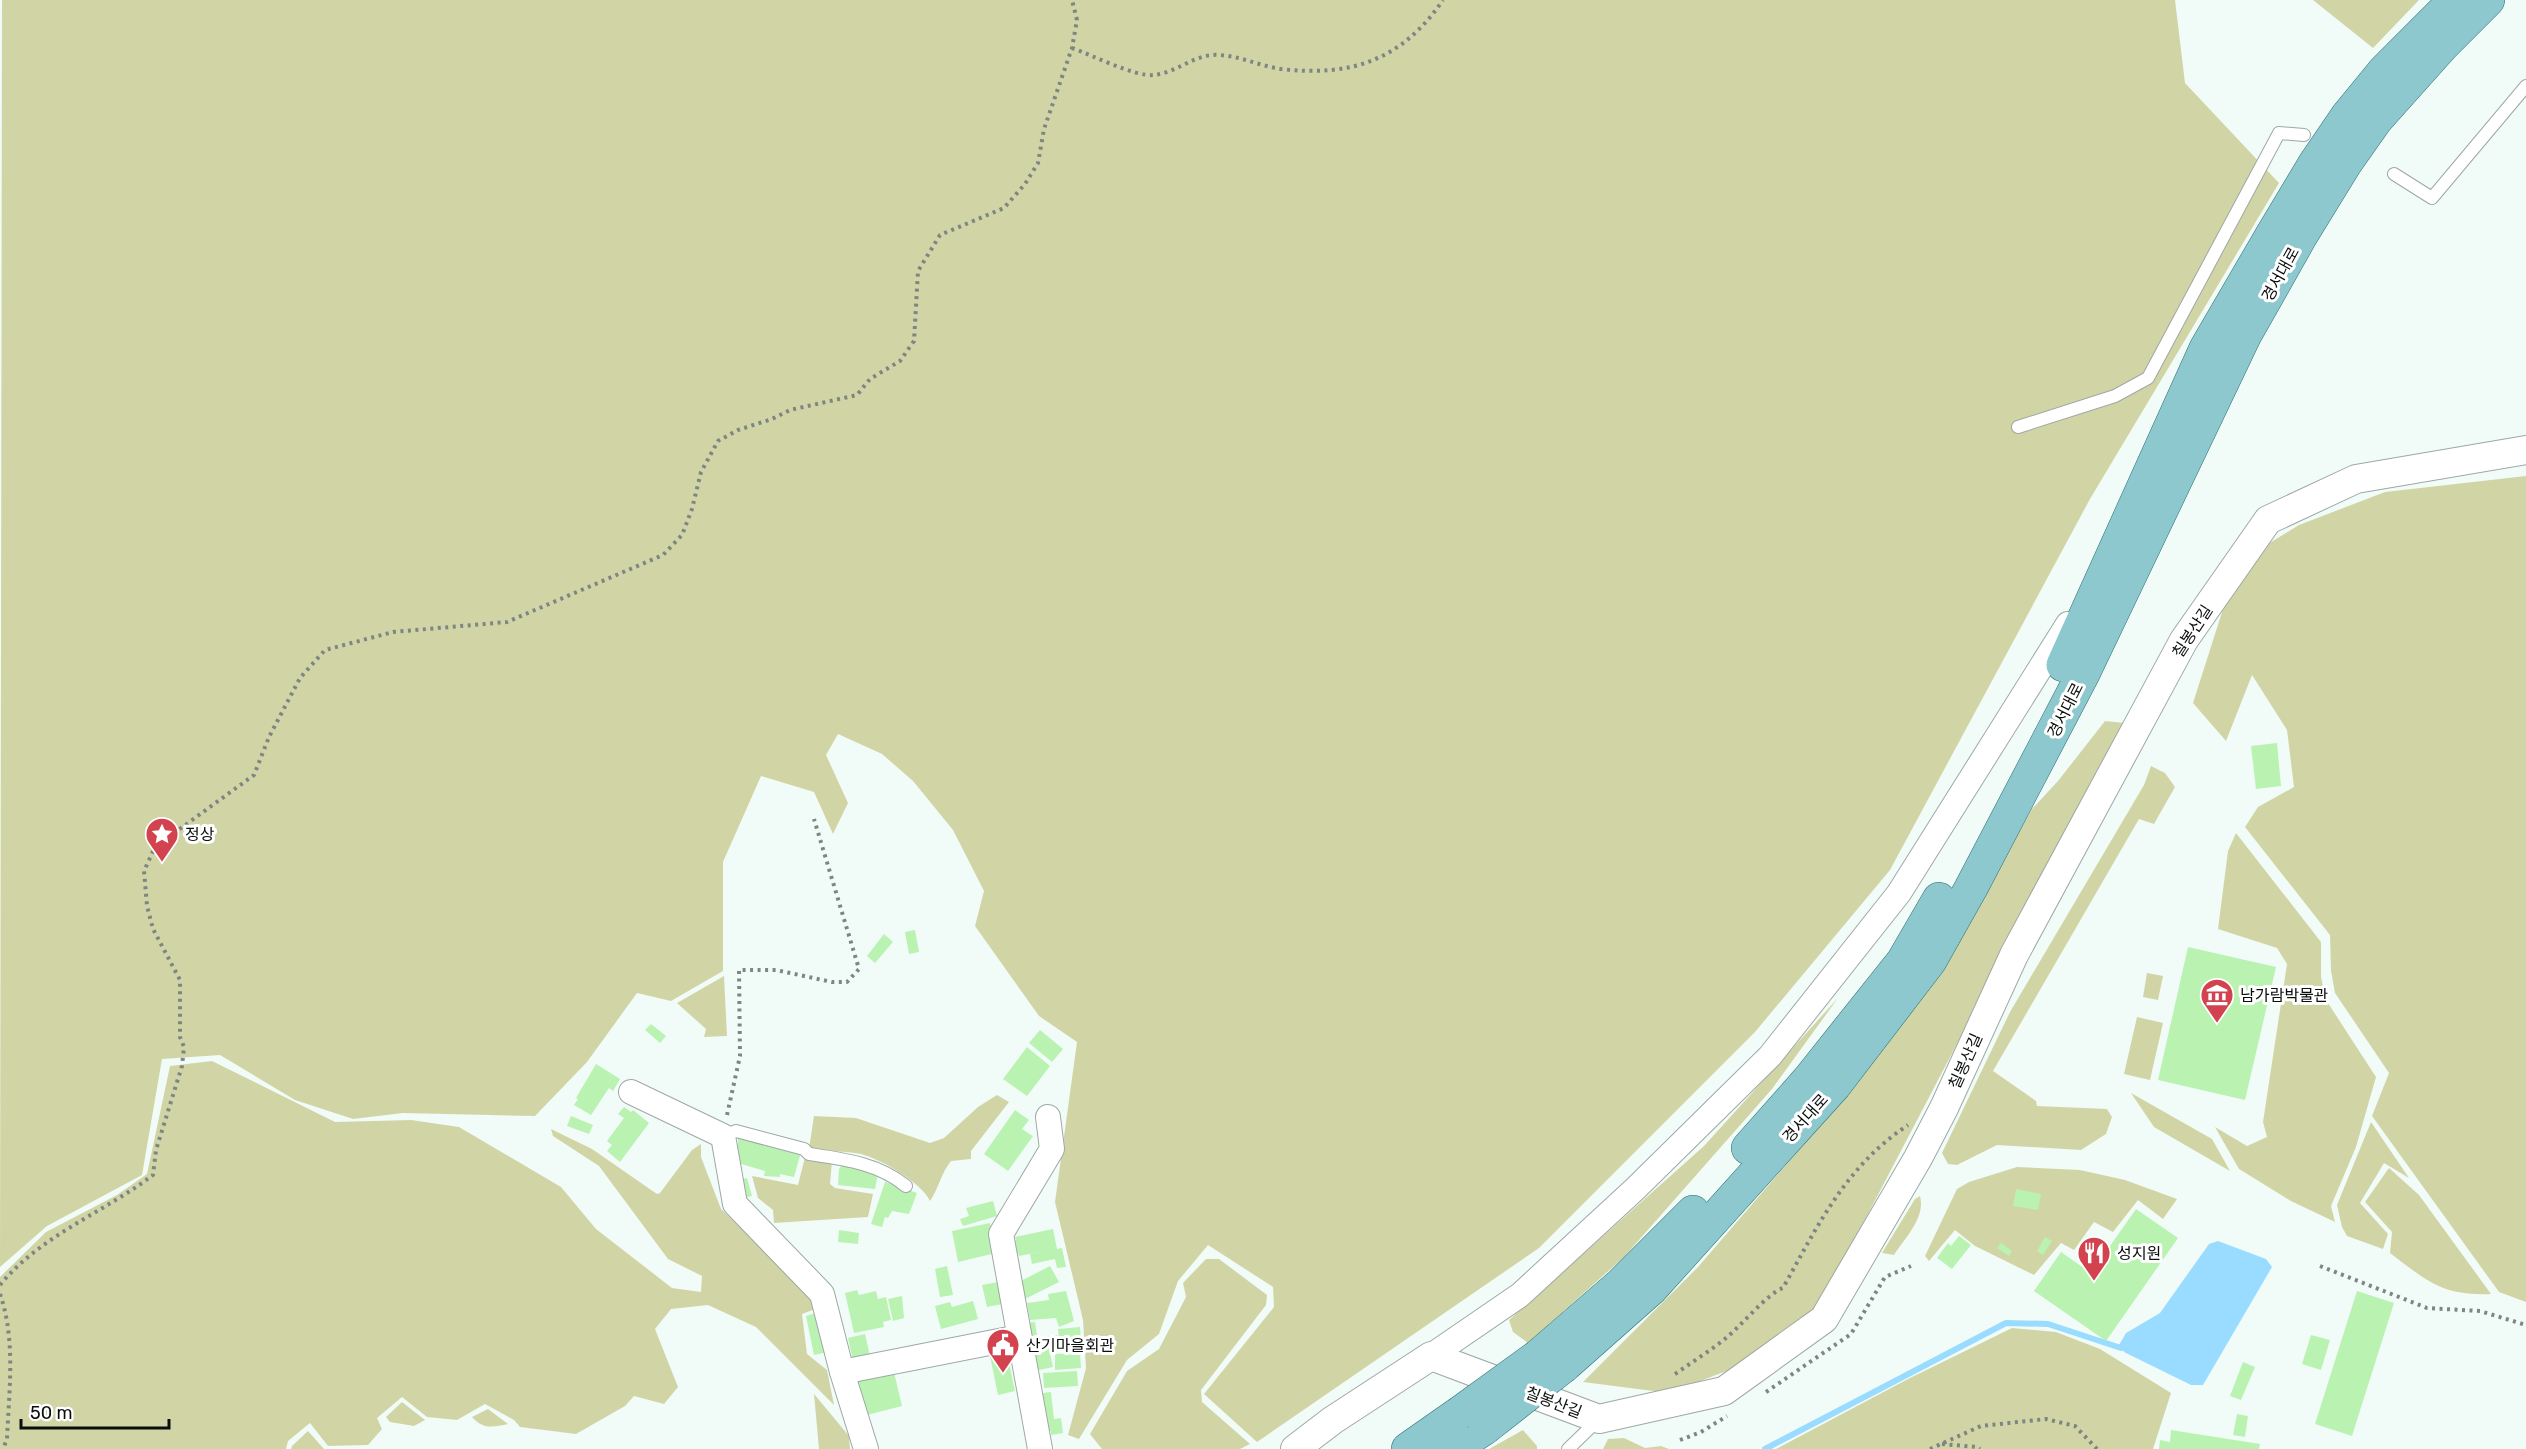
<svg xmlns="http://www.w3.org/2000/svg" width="2526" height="1449" font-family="Rubik,'Noto Sans KR',sans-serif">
  <rect width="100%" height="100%" fill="#f1fcf8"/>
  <g fill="#d1d5a6">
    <path d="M2,0h2173l10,83 94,100 -189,316 -200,371 -135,162 -216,216 -282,194 -53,-48 70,-87 -1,-20 -65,-42 -30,36 -19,53 -32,26 -48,79 -11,-4 18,-67 -3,-48 -28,-118 22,-160 -38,-26 -64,-90 9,-35 -31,-61 -40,-49 -31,-27 -44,-20 -12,21 22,48 -15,31 -19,-42 -53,-16 -38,86v109l-52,30 -34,-8 -50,69 -52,54 -132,-3 -50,6 -58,-19 -75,-45 -58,4 -20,116 -95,51 -47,41z"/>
    <path d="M2313,0h106l-46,48z"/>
    <path d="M2526,476v826l-27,-10 -127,-176 17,-43 -54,-80 -4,-22 -1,-36 -85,-108 13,-20 36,-20 -7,-57 -35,-55 -26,66 -33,-38 45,-141 61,-37 86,-33z"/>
    <path d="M2105,721l20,2 -311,594 -64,45 -81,31 -86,-11 115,-115 137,-159 115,-157 82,-142 26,-28z"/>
    <path d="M2151,766l14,7 10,14 -21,37 -15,-5 -146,252 43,30 1,5 70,3 5,8 -6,17 -25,16 -84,-5 -40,20 -9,-1 -6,-11 68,-141 134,-227z"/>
    <path d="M2236,833l85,109v35l5,23 50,77 -20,70 -25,59 4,16 -44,-21 -52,-32 -24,-42 32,19 20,-9 -4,-15 24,-158 -10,-16 -59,-19 10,-78z"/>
    <path d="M2147,973l16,3 -5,24 -15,-3z"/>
    <path d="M724,976l3,60 -23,1 2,-8 -29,-26z"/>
    <path d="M1838,998l-66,91 -148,168 -96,86 -15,-11 -4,-12 195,-174z"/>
    <path d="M2137,1017l26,6 -13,57 -26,-6z"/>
    <path d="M212,1061l123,61 76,-2 48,7 102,60 35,42 76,59 29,4 1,-16 -34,-17 -69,-93 -46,-30 -2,-7 41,20 65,45 3,-1 32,-43 9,-6v13l20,52 91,87 6,12 -16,6 5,40 20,16 7,35 -78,-78 -48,-22 -37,4 -16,20 23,58 -14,17 -30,-8 -9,10 -49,28 -56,-7 -6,-7 -29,-16 -28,16 -30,-3 -25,-20 -25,21 5,11 -14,16 -40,1 -18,-23 -22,18 -2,8h-286v-172l46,-45 71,-37 30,-21 23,-108z"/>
    <path d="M2131,1093l81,46 18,32 -76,-44z"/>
    <path d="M997,1095l12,7 -38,49v8l-20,2c-10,12 -12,27 -21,40 -8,-18 -49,-42 -69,-47 -16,-3 -35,-3 -52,-5l5,-33 42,2 74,25 14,-5 34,-31z"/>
    <path d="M2371,1122l38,56 -25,-15 -24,40 28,31 -5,15 -36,-13 -5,-9 -5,-22z"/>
    <path d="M805,1157l27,4 -2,23 5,4 38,6 -5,23 -94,6 -1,-13 -15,-12 -6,-22 46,9z"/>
    <path d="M2017,1167l63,3 45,10 52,19 -14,20 -25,-19 -25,32 -19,-10 -20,28 -13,-7 -27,32 -59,-29 -20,-16 -26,31 -4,-5 32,-67 12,-7z"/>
    <path d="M2389,1168l30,27 72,99c-49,2 -64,-13 -101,-41l2,-21 -27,-30z"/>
    <path d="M1920,1196c6,21 -15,42 -26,59l-12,-2 33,-54z"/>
    <path d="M1206,1259h13l48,36 -1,10 -65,85 1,12 48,42 -10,5h-138l-12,-15 37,-63 32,-22 27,-52 -3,-14z"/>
    <path d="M2012,1328l44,4 44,17 71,44 -18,56h-377l132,-70z"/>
    <path d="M814,1394l35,42 1,13h-31z"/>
    <path d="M402,1402l23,18 -11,6 -24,-4 -4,-5z"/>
    <path d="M488,1409l20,15c-14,3 -25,6 -36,-7z"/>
    <path d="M1523,1430l14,16v3h-48z"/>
    <path d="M308,1431l16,18h-33l1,-3z"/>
    <path d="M1624,1438l21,10 16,-2 8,3h-66l5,-10z"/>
  </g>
  <path fill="#9adcff" d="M2218,1241l48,18 6,8 -69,118h-12l-67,-33 -5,-7 7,-12 34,-20 49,-69z"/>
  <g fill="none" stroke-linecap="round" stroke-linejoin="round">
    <path stroke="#9adcff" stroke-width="6" d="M1765,1449l241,-126 42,1 73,24"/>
  </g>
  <g fill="#baf2b2">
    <path d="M2277,743l4,43 -25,3 -5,-43z"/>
    <path d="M915,930l4,22 -10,2 -4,-22z"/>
    <path d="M884,934l9,8 -18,21 -8,-7z"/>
    <path d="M2188,947l88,20 -31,133 -87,-20z"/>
    <path d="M651,1024l15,12 -6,7 -15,-13z"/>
    <path d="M1040,1030l23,19 -11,13 -23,-19z"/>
    <path d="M1027,1047l23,19 -23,30 -24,-17z"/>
    <path d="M596,1064l24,15 -7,12 -4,-3 -18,27 -17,-10 4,-6 -2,-1z"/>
    <path d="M624,1107l7,5 2,-2 16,13 -29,39 -13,-11 5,-6 -5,-4 17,-23 -6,-4z"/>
    <path d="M1015,1110l14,10 -7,9 11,7 -25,35 -24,-17z"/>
    <path d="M571,1116l22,9 -4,9 -22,-8z"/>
    <path d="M738,1138l63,14 -7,25 -14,-3v3l-16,-1 1,-5 -27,-8z"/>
    <path d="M843,1164l35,10 -3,15 -37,-4 1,-16z"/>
    <path d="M747,1178l5,18 -8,2 -5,-18z"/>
    <path d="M885,1182l32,11 -8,21 -17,-3 -4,7 -3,-1 -3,10 -11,-3z"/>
    <path d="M2016,1189l25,5 -3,16 -25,-4z"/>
    <path d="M993,1201l4,15 -34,10 -3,-7 9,-3 -3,-8z"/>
    <path d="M2136,1209l42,29 -72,103 -72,-50 27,-39 30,21z"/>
    <path d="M990,1223l6,30 -38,9 -6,-31z"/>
    <path d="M1053,1229l4,20 5,-1 4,19 -9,1 -2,-9 -23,5 -2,-10 14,-3 -25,5 -1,-3 -6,2 -2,-13 6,-2 -1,-3z"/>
    <path d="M839,1230l20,3 -1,11 -20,-2z"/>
    <path d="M1959,1236l12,9 -19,24 -15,-11 11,-15 3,3z"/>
    <path d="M2045,1237l7,4 -9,14 -6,-4z"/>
    <path d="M2001,1243l11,8 -3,5 -12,-8z"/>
    <path d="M947,1266l6,29 -13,2 -5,-28z"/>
    <path d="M1050,1266l9,16 -34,17 -8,-16z"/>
    <path d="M998,1282l5,22 -16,3 -5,-22z"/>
    <path d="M857,1290l2,5 17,-4 2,8 8,-2 5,23 -8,2 1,5 -30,6 -9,-40z"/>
    <path d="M1066,1291l8,30 -15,6 -3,-9 -26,2 -3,-17 22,-3 -1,-6z"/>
    <path d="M2357,1291l37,12 -42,133 -37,-12z"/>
    <path d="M902,1296l2,22 -11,3 -5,-22z"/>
    <path d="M973,1301l5,18 -37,10 -6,-23 15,-4 2,5z"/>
    <path d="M822,1311l11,40 -19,4 -8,-39z"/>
    <path d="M1035,1322l2,13 -11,2 -2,-14z"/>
    <path d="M1080,1327l1,14 -18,2v-3h-4l-1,-11z"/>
    <path d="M865,1334l5,22 -17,4 -5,-22z"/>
    <path d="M1057,1335l2,13 -10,1 4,18 -18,4 -6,-32z"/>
    <path d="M2311,1335l19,5 -9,30 -19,-6z"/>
    <path d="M1007,1353l8,38 -17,4 -8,-39z"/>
    <path d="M1080,1353l1,15 -26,2v-16z"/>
    <path d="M2243,1362l12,5 -14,33 -11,-4z"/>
    <path d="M893,1368l9,38 -39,10 -10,-36z"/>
    <path d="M1077,1371l1,15 -34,2 -1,-15z"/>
    <path d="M1051,1392l3,27 7,-1 2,15 -12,2v-4l-8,1 -8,-38z"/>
    <path d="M2237,1414l11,2 -3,21 -12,-2z"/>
    <path d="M2171,1430l89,14 -1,5h-100l1,-9 10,2z"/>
  </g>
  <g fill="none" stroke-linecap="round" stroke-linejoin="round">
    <g stroke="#9ea8a4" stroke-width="14">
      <g id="service">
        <path d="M2394,174l38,24 94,-112"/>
        <path d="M2018,427l97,-31 33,-18 131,-245 25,2"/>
        <path d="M723,1136l13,-5 68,18 5,5c34,5 69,9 97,32"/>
        <path d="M1568,1449l30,-29"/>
      </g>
    </g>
    <g stroke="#9ea8a4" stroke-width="26">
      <g id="minor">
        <path d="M631,1092l92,44 12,68 87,90 20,78 24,77"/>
        <path d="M1431,1356l89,-61 115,-106 135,-133 129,-163 169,-269"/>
        <path d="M842,1372l177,-35"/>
        <path d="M1040,1449l-39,-215 51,-85 -4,-32"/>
      </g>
    </g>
    <g stroke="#9ea8a4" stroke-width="30">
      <path id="tertiary" d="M1295,1449l38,-29 98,-64 168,63 125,-28 100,-72 94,-161 26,-50 70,-153 170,-315 84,-120 88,-41 170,-29"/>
    </g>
    <g stroke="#2c6f74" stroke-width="34">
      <g id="primary">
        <path d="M2063,665l143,-317 67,-115 42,-70 32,-47 37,-45 71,-71"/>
        <path d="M1748,1148l61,-69 94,-118 36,-62"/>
        <path d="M1538,1356l83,-72 72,-72"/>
        <path d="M1564,1366l87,-77 184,-204 95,-124 41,-73 113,-216 161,-337 57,-101 43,-70 31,-44 67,-75 45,-45"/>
        <path d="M1408,1449l50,-35"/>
        <path d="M1453,1449l32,-21"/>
      </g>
    </g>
    <g stroke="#7e8683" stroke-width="4" stroke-dasharray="3 4.5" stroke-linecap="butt">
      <path d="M1072,48c20,7 63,29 82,27 23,-2 41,-22 65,-20 21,1 41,11 62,14 71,8 121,-9 162,-69"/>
      <path d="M727,1115l13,-59 -1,-86h37l56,12h15l12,-13 -45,-150"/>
      <path d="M2320,1266l107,42 53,3 46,14"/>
      <path d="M0,1285c41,-50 103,-72 153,-110l3,-25 26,-84 2,-19 -4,-10v-57l-27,-51 -6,-23 -3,-35 11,-24 99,-72 15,-38 31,-59 25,-28 68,-18 114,-10 156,-67 19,-20 10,-26 9,-37 17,-31 20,-11 34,-11 18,-9 67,-15 13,-16 30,-18 14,-20 4,-70 22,-36 64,-27 21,-24 13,-21 6,-34 28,-81 5,-28 -5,-20"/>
      <path d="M0,1294c16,46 9,97 7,145l-4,10"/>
      <path d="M1675,1374c17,-12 35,-23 51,-36 16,-13 41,-44 57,-50 35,-63 63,-122 125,-163"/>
      <path d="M1766,1392l85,-58 34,-57 26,-11"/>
      <path d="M1680,1440l21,-8 26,-16"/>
      <path d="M1942,1444l35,3 3,2"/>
      <path d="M1930,1449l51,-23 65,-7 29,7 22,23"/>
    </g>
    <use href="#service" stroke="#fff" stroke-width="12"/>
    <use href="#minor" stroke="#fff" stroke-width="24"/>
    <use href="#tertiary" stroke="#fff" stroke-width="28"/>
    <use href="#primary" stroke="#8cc8cd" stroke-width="33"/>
    <g stroke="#2c6f74" stroke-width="34" stroke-linecap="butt">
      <g id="primary-bridge">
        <path d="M1458,1414l80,-58"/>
        <path d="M1485,1428l79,-62"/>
      </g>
    </g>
    <use href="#primary-bridge" stroke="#8cc8cd" stroke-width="33"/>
  </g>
  <defs>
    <g id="sight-pin" transform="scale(1.725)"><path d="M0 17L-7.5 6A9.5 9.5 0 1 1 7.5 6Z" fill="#d3434f" stroke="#fff"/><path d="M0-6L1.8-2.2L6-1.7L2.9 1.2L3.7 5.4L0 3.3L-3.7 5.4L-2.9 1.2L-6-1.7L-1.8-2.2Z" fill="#fff"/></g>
    <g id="museum-pin" transform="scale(1.725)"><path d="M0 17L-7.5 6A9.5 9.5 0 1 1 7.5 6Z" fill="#d3434f" stroke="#fff"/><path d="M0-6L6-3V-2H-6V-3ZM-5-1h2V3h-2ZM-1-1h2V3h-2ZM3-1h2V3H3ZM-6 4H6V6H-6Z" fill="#fff"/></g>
    <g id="restaurant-pin" transform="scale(1.725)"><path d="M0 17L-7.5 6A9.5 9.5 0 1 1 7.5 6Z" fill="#d3434f" stroke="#fff"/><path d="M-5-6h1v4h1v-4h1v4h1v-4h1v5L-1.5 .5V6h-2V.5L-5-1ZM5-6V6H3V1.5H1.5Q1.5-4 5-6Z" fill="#fff"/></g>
    <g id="civic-pin" transform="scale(1.725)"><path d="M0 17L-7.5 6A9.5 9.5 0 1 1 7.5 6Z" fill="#d3434f" stroke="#fff"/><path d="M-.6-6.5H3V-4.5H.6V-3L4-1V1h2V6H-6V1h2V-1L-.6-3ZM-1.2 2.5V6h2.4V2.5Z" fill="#fff"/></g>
  </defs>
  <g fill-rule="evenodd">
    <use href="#sight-pin" x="162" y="834"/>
    <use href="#museum-pin" x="2217" y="995"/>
    <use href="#restaurant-pin" x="2094" y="1253"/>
    <use href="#civic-pin" x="1003" y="1345"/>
  </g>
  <g text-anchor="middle" stroke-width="6" stroke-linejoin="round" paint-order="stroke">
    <g font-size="16" fill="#0a0e0d" stroke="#fff">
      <text transform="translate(2280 274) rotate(-61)" y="6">경서대로</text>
      <text transform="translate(2192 631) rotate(-57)" y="6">칠봉산길</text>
      <text transform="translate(2065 710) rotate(-63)" y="6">경서대로</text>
      <text transform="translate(1965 1061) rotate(-66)" y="6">칠봉산길</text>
      <text transform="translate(1805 1118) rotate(-48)" y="6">경서대로</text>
      <text transform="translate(1554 1402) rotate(21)" y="6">칠봉산길</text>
    </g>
    <g font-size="16" fill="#0a0e0d" stroke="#fff" text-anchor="start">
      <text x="185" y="840">정상</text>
      <text x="2240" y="1001">남가람박물관</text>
      <text x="2117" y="1259">성지원</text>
      <text x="1026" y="1351">산기마을회관</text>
    </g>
  </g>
  <path d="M21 1419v9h148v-9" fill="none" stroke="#0a0e0d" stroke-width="3"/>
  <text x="30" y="1419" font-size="18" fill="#0a0e0d" stroke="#ffffff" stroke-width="4.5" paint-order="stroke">50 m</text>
</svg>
